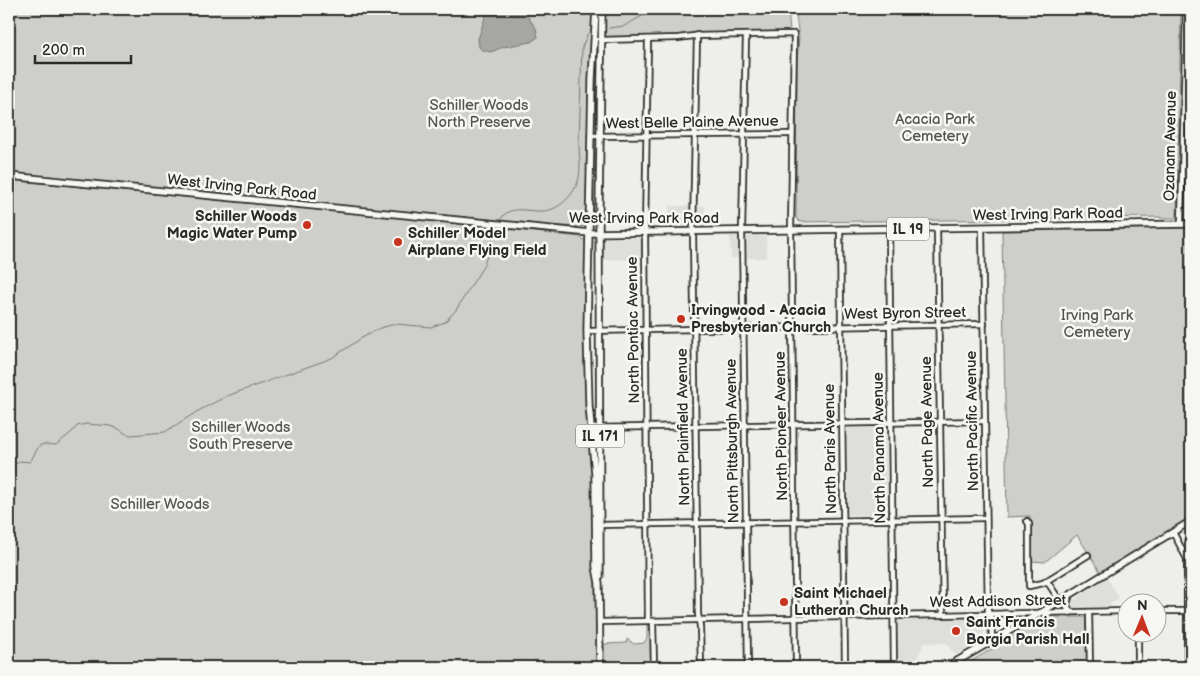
<svg xmlns="http://www.w3.org/2000/svg" width="1200" height="676" font-family="'Balsamiq Sans',sans-serif">
  <rect width="100%" height="100%" fill="#eeeeea"/>
  <filter id="ink" filterUnits="userSpaceOnUse"><feTurbulence type="fractalNoise" baseFrequency=".02" numOctaves="2"/><feDisplacementMap in="SourceGraphic" scale="10" xChannelSelector="R" yChannelSelector="G"/><feConvolveMatrix kernelMatrix="1 2 1 2 8 2 1 2 1" color-interpolation-filters="sRGB"/></filter>
  <g filter="url(#ink)">
    <g fill="#dededb">
      <path d="M669,206h36l1,22h-37z"/>
      <path d="M766,234l1,24h-36l-1,-22z"/>
      <path d="M602,238h42v21l-42,1z"/>
      <path d="M886,427l1,88h-39l-1,-87z"/>
      <path d="M1107,578l12,20 -9,6v4l-40,1 -1,-6z"/>
      <path d="M984,618v21l-28,16 -5,-5 -5,-7h-22l-10,22 -4,2h-12v-47z"/>
    </g>
    <g fill="#cececa" stroke="#7c7c7a">
      <path d="M9,9h585l-7,214 -3,3 -4,1 -30,-2 -541,-51z"/>
      <path d="M605,9h183l2,23 -96,2 -17,2 -71,2 -1,-1z"/>
      <path d="M795,9h386l-4,209h-17v-1l-360,5 -4,-4 1,-158 2,-23z"/>
      <path d="M9,180l414,40 157,17 7,5 10,425h-588z"/>
      <path d="M1191,228v289l-90,56 -24,-38 -32,27 -14,-1 -1,-45 -23,1 -5,-286z"/>
      <path d="M1044,617h42l1,50h-125z"/>
      <path d="M647,625c7,11 4,30 4,42h-47v-23l23,-1v-4l7,5 10,-1 3,-5z"/>
    </g>
    <path fill="#a6a6a3" stroke="#757573" d="M488,9h34l14,19 2,9 -7,5 -28,5 -12,5 -9,-2 -3,-3 -1,-8z"/>
    <g fill="none" stroke-linecap="round" stroke-linejoin="round">
      <g stroke="#757573" stroke-width="1">
        <path d="M609,28l15,-2 31,-17"/>
        <path d="M501,219c8,-15 27,-7 41,-8 15,0 29,-13 35,-27 5,-11 2,-29 2,-41 1,-32 2,-64 3,-96l6,-14"/>
        <path d="M9,468l11,-7 10,1 9,-16 5,-2 12,1 16,-13 5,-6 9,-2 25,2 8,3 7,5 5,1 34,-3 33,-21 29,-15 105,-38 28,-19 20,-11 15,-4 36,3 14,-5 11,-12 28,-45 11,-35"/>
      </g>
      <g stroke="#2b2b2b" stroke-width="8">
        <g id="minor">
          <path d="M697,35l-4,197 5,382 2,13 1,40"/>
          <path d="M746,35l-4,196 6,436"/>
          <path d="M648,39l-3,194 3,388"/>
          <path d="M600,40l78,-2 16,-2 100,-2 -3,196 5,437"/>
          <path d="M591,136l201,-2"/>
          <path d="M1181,224l5,-215"/>
          <path d="M982,227l6,387"/>
          <path d="M937,228l6,387"/>
          <path d="M889,229l5,438"/>
          <path d="M840,230l5,437"/>
          <path d="M587,331l397,-7"/>
          <path d="M592,428l393,-7"/>
          <path d="M1027,521l2,3v62l14,-3 45,-28"/>
          <path d="M598,525l388,-7"/>
          <path d="M1173,532l14,27v108"/>
          <path d="M1047,581l13,20"/>
          <path d="M1158,611h33"/>
          <path d="M1089,612l1,55"/>
          <path d="M991,614l1,26"/>
          <path d="M653,621l1,46"/>
          <path d="M599,622l529,-11"/>
          <path d="M1138,634v33"/>
        </g>
      </g>
      <g stroke="#2b2b2b" stroke-width="9">
        <g id="major">
          <path d="M596,9l-4,70 -5,252 2,74 6,69 1,93 3,16 1,84"/>
          <path d="M9,176l581,57 601,-9"/>
          <path d="M600,576l-1,-369 3,-198"/>
          <path d="M1069,596l-3,9 4,7"/>
          <path d="M1005,614l5,2 5,11"/>
          <path d="M947,667l95,-55 149,-91"/>
        </g>
      </g>
      <use href="#minor" stroke="#f6f6f2" stroke-width="4.5"/>
      <use href="#major" stroke="#f6f6f2" stroke-width="5.5"/>
    </g>
  </g>
  <g fill="#c8321e" stroke="#f6f6f2" stroke-width="2">
    <circle cx="307" cy="225" r="5"/>
    <circle cx="398" cy="242" r="5"/>
    <circle cx="681" cy="319" r="5"/>
    <circle cx="784" cy="602" r="5"/>
    <circle cx="956" cy="631" r="5"/>
  </g>
  <g text-anchor="middle" stroke-width="5" stroke-linejoin="round" paint-order="stroke">
    <g fill="#f6f6f2" stroke="#686867" stroke-width="1">
      <rect x="887" y="217.5" width="42" height="23" rx="4"/>
      <rect x="576" y="424.5" width="48" height="23" rx="4"/>
    </g>
    <g font-size="14" font-weight="bold" fill="#2b2b2b">
      <text x="908" y="234">IL 19</text>
      <text x="600" y="441">IL 171</text>
    </g>
    <g font-size="15" fill="#545453" stroke="#f6f6f2">
      <text x="479" y="110">Schiller Woods<tspan x="479" dy="17">North Preserve</tspan></text>
      <text x="935" y="124">Acacia Park<tspan x="935" dy="17">Cemetery</tspan></text>
      <text x="1097" y="320">Irving Park<tspan x="1097" dy="17">Cemetery</tspan></text>
      <text x="241" y="432">Schiller Woods<tspan x="241" dy="17">South Preserve</tspan></text>
      <text x="160" y="509">Schiller Woods</text>
    </g>
    <g font-size="15" fill="#2b2b2b" stroke="#f6f6f2">
      <text transform="translate(692 122) rotate(-1)" y="5">West Belle Plaine Avenue</text>
      <text transform="translate(1170 146) rotate(-89)" y="5">Ozanam Avenue</text>
      <text transform="translate(242 187) rotate(6)" y="5">West Irving Park Road</text>
      <text transform="translate(1048 214) rotate(-1)" y="5">West Irving Park Road</text>
      <text x="644" y="223">West Irving Park Road</text>
      <text transform="translate(905 313) rotate(-1)" y="5">West Byron Street</text>
      <text transform="translate(633 330) rotate(-91)" y="5">North Pontiac Avenue</text>
      <text transform="translate(972 421) rotate(-91)" y="5">North Pacific Avenue</text>
      <text transform="translate(927 422) rotate(-91)" y="5">North Page Avenue</text>
      <text transform="translate(781 426) rotate(-91)" y="5">North Pioneer Avenue</text>
      <text transform="translate(683 427) rotate(-91)" y="5">North Plainfield Avenue</text>
      <text transform="translate(732 441) rotate(-91)" y="5">North Pittsburgh Avenue</text>
      <text transform="translate(879 448) rotate(-91)" y="5">North Panama Avenue</text>
      <text transform="translate(830 449) rotate(-91)" y="5">North Paris Avenue</text>
      <text transform="translate(998 601) rotate(-1)" y="5">West Addison Street</text>
    </g>
    <g font-size="15" font-weight="bold" fill="#2b2b2b" stroke="#f6f6f2" text-anchor="start">
      <text x="297" y="221" text-anchor="end">Schiller Woods<tspan x="297" dy="17">Magic Water Pump</tspan></text>
      <text x="408" y="238">Schiller Model<tspan x="408" dy="17">Airplane Flying Field</tspan></text>
      <text x="691" y="315">Irvingwood - Acacia<tspan x="691" dy="17">Presbyterian Church</tspan></text>
      <text x="794" y="598">Saint Michael<tspan x="794" dy="17">Lutheran Church</tspan></text>
      <text x="966" y="627">Saint Francis<tspan x="966" dy="17">Borgia Parish Hall</tspan></text>
    </g>
  </g>
  <rect width="1200" height="676" fill="none" stroke="#f6f6f2" stroke-width="30"/>
  <rect x="15" y="15" width="1170" height="646" fill="none" stroke="#2b2b2b" stroke-width="2" filter="url(#ink)"/>
  <g transform="translate(1142 618) rotate(1)"><circle r="24" fill="#f6f6f2" stroke="#a5a5a2"/>
  <path d="M0-4L9 19L0 12L-9 19Z" fill="#c8321e"/>
  <text y="-8" font-size="14" font-weight="bold" text-anchor="middle" fill="#2b2b2b">N</text>
  </g>
  <path d="M35 55v8h96v-8" fill="none" stroke="#2b2b2b" stroke-width="2.5"/>
  <text x="42" y="55" font-size="15" fill="#2b2b2b" stroke="#f6f6f2" stroke-width="4" paint-order="stroke">200 m</text>
</svg>
